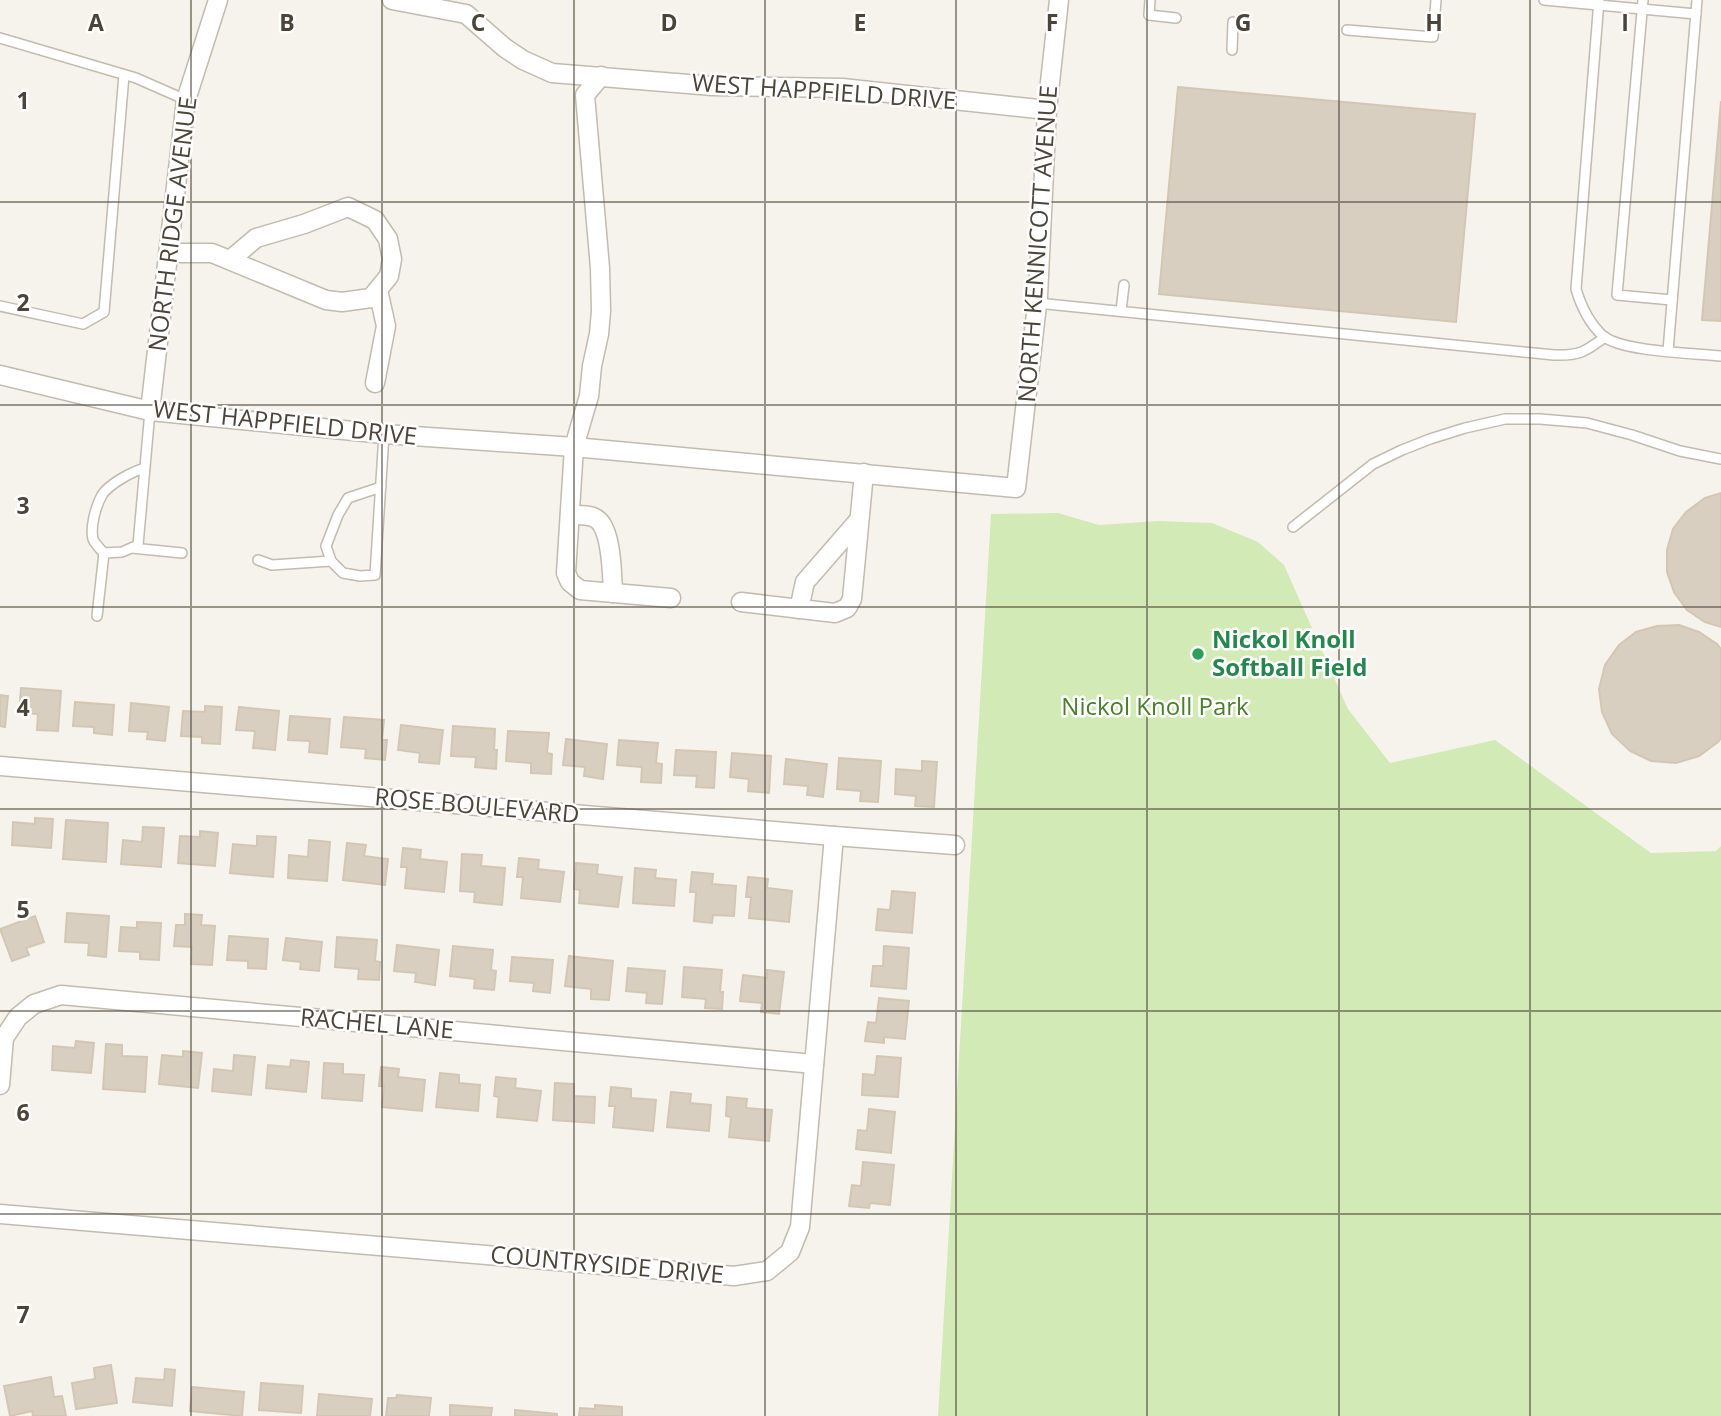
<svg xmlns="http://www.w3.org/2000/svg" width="1721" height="1416" font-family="'Open Sans',sans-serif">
  <rect width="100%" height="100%" fill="#f6f3ec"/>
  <path fill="#d2eab5" d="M1058,513l41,12 59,-4 54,2 46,19 26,23 64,144 42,54 105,-23 156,113 65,-2 5,-5v570h-783l53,-902z"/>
  <g fill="#d8cfc1" stroke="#d3c7b4" stroke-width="2">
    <path d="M1178,87l297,27 -19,208 -297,-28z"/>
    <path d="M1721,101v220l-19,-1z"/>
    <path d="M1721,493v134l-16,-5 -18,-12 -13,-18 -7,-20v-22l6,-21 13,-17 19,-14z"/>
    <path d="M1679,625l20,7 18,12 4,5v89l-3,4 -19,14 -23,7 -25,-2 -21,-10 -18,-17 -10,-22 -3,-23 6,-24 14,-20 17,-13 21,-6z"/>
    <path d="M21,688l40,3 -3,40 -21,-1 1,-16 -19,-1z"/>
    <path d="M0,695l8,1 -3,31 -5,-1z"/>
    <path d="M75,702l39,3 -2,30 -18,-2v-6l-21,-1z"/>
    <path d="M131,703l38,4 -4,34 -18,-2 1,-7 -19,-1z"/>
    <path d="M205,706l17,1 -2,37 -18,-1v-6l-21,-1 2,-25 22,1z"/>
    <path d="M239,707l40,4 -4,39 -22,-2 2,-17 -19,-1z"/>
    <path d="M290,716l40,3 -3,35 -18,-2 1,-11 -22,-1z"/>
    <path d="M344,717l40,3 -2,20h5l-2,20 -20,-2 1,-9 -25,-2z"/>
    <path d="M401,725l42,5 -4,34 -20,-2 1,-9 -22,-3z"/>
    <path d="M453,726l42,3 -1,21h3l-1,19 -21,-2 1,-10 -25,-1z"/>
    <path d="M508,731l41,2 -2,20 5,1 -1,20 -20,-1v-10l-25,-2z"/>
    <path d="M566,739l41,5 -4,35 -19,-3 1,-9 -22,-2z"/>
    <path d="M619,740l39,3 -2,20 6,1 -1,19 -20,-1 1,-15 -25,-2z"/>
    <path d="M676,750l40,2 -2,36 -18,-1 1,-11 -23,-1z"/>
    <path d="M732,753l39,3 -2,37 -21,-2 1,-12 -19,-2z"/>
    <path d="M839,758l42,3 -3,41 -18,-1 1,-10 -24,-2z"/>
    <path d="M786,759l41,5 -4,33 -16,-2 1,-9 -24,-2z"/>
    <path d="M922,761l15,1 -3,45 -19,-1 1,-10 -21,-2 1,-25 26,2z"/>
    <path d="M35,818l18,1 -2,29 -39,-3 1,-23 22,2z"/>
    <path d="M66,820l42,3 -2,39 -43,-3z"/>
    <path d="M143,827l21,1 -3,39 -40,-3 2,-24 19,2z"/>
    <path d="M200,831l18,2 -3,33 -37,-3 2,-27 20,1z"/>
    <path d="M257,836l19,1 -3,40 -43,-4 3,-29 24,2z"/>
    <path d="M309,840l21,2 -3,39 -39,-3 1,-23 19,2z"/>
    <path d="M347,843l19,2 -2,11 24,3 -3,26 -42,-5z"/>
    <path d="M403,848l18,2 -1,9 27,3 -3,30 -39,-4 2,-21h-6z"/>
    <path d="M462,854l20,1 -1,11 24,2 -3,37 -28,-3 1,-10 -15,-1z"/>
    <path d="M519,858l20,2 -1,9 26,3 -4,30 -39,-4 2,-21h-6z"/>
    <path d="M576,863l22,2 -1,9 25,3 -4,30 -39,-4 1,-13 -6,-1z"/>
    <path d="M635,868l21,2 -1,8 21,2 -2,26 -41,-3z"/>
    <path d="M692,872l21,2 -1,10 24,2 -2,30 -21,-1 -1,8 -18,-2 2,-29h-6z"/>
    <path d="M748,877l20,2 -1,9 25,3 -3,31 -40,-4 2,-21h-5z"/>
    <path d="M892,891l23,2 -3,40 -36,-3 2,-21 12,1z"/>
    <path d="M67,913l42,3 -3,41 -18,-2 1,-12 -24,-1z"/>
    <path d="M185,914l17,1 -1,10 14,1 -3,39 -21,-1 1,-17 -18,-1 2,-21h9z"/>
    <path d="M35,916l9,26 -18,6 3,7 -17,6 -12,-32z"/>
    <path d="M137,922l24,1 -2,37 -19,-1v-7l-21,-1 2,-24 16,1z"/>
    <path d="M229,936l39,3 -2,30 -18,-1v-7l-21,-1z"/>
    <path d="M337,937l40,3 -2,21 5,1 -1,18 -21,-1 1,-10 -24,-2z"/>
    <path d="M286,938l36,4 -3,29 -19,-2 1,-7 -18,-2z"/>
    <path d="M397,945l42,5 -4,35 -20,-3 1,-9 -22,-2z"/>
    <path d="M453,946l40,4 -2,20 5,1 -2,19 -20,-2 1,-9 -25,-3z"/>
    <path d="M884,946l25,2 -3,41 -35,-3 2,-20h10z"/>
    <path d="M569,956l44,5 -4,39 -18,-1v-10l-26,-3z"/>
    <path d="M512,957l41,3 -3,33 -17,-2 1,-8 -24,-2z"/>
    <path d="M684,967l38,3 -2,22h3l-1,17 -17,-1 1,-9 -24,-2z"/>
    <path d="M628,968l37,3 -3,33 -16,-1 1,-10 -21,-2z"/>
    <path d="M767,970l17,2 -5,42 -18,-2 1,-9 -22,-2 3,-26 24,3z"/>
    <path d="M879,998l30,3 -4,38 -21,-2v6l-19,-2 3,-19 8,1z"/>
    <path d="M76,1041l18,2 -3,30 -39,-3 1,-24 22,2z"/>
    <path d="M106,1044l16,1v11l25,1 -2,35 -42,-3z"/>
    <path d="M183,1051l19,2 -4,35 -39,-4 3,-29 21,2z"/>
    <path d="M234,1055l21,2 -4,38 -39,-4 2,-22 19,2z"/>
    <path d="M877,1056l24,2 -3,39 -36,-2 1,-21 12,1z"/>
    <path d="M291,1060l18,2 -3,30 -40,-4 2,-23 22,2z"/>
    <path d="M324,1063l19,1v10l21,1 -2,26 -40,-3z"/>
    <path d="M381,1067l18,2 -1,8 27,3 -3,31 -40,-4 2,-21h-5z"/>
    <path d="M440,1073l19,2v8l21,2 -2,26 -42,-4z"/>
    <path d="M496,1077l20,2 -1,9 26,3 -4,30 -40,-4 2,-20 -5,-1z"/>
    <path d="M555,1083l19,1v12l21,1 -1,26 -41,-3z"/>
    <path d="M611,1087l20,2v9l25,2 -3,31 -40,-4 2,-21h-6z"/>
    <path d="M671,1092l20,2 -1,9 21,2 -2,26 -42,-4z"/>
    <path d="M727,1097l20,2 -1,9 26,2 -3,31 -40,-4 2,-20 -5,-1z"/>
    <path d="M869,1109l26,3 -4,41 -35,-4 2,-19 9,1z"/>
    <path d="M863,1162l31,3 -4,40 -20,-2 -1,5 -20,-2 3,-21 9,1z"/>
    <path d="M111,1365l6,38 -41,6 -4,-26 23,-4 -1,-11z"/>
    <path d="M165,1369l10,1 -3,36 -39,-4 3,-24 28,2z"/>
    <path d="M51,1377l3,20 8,-1 4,20h-33l-1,-5 -22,5 -6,-30z"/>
    <path d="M261,1383l42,3 -2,27 -42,-3z"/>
    <path d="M192,1387l52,5 -2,24 -52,-5z"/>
    <path d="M319,1394l53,5 -2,17h-53z"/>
    <path d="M397,1395l34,3 -2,18h-43l2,-18h8z"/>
    <path d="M450,1405l42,3 -1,8h-41z"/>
    <path d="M595,1405l27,2v9h-43l1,-8 15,1z"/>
    <path d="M515,1410l42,4v2h-42z"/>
  </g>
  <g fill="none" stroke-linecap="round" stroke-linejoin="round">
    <g stroke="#c2bbae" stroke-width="12">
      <g id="lane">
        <path d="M1150,0l-1,15 27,3"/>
        <path d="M1544,0l152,14"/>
        <path d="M1599,0l-23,289c5,17 14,35 27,47 20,16 91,17 118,20"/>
        <path d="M1643,0l-26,295 55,5"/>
        <path d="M1347,30l86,7 3,-37"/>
        <path d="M0,38l136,40 50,22"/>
        <path d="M1232,50l1,-28"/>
        <path d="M1037,303l517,52c25,1 31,-3 51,-18"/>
        <path d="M0,306l83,18 21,-12 20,-237"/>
        <path d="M1121,311l3,-26"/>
        <path d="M1668,351l29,-351"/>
        <path d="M145,468c-12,3 -36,16 -43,27 -6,11 -12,31 -9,44 2,5 7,10 11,14l18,-1 16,-7 12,-134"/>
        <path d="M381,487l-33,11 -10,17 -12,31 5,15 12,12 17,3 15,-1 9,-141"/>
        <path d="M1293,527l80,-63 29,-14 28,-11 35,-11 40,-9h35l47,4 45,12 48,16 41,8"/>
        <path d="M132,548l50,5"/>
        <path d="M258,560l14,5 59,-4"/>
        <path d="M97,616l7,-63"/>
      </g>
    </g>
    <g stroke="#c2bbae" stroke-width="21">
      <g id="street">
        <path d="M392,0l74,14 39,34 18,12 29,13 161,13 129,2 205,22"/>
        <path d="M601,76l-16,19 15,173 1,43 -2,23 -7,32 -3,30 -15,51 -8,126 4,9 10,8 91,8"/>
        <path d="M169,253h43l114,47 16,2 29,-4 18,-22 3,-17 -4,-20 -13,-19 -27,-13 -44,17 -48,14 -26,22"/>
        <path d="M0,375l150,36 234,23 190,13 442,41 22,-192 9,-186 12,-110"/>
        <path d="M375,383l11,-57 -8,-36"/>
        <path d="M150,411l36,-311 32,-100"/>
        <path d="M570,515c8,0 21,-1 28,5 14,12 14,55 15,73"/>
        <path d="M741,602l94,11 12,-5 5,-9 12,-126"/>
        <path d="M799,609l6,-27 54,-62"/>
        <path d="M0,766l834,70 121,9"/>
        <path d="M0,1085l4,-47 14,-21 16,-13 27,-9 753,69"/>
        <path d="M0,1214l734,62 33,-5 23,-19 10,-25 34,-391"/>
      </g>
    </g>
    <use href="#lane" stroke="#fff" stroke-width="9"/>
    <use href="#street" stroke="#fff" stroke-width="18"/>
  </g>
  <path fill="none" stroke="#4b4439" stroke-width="2" stroke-opacity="0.55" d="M191,0v1416M382,0v1416M574,0v1416M765,0v1416M956,0v1416M1147,0v1416M1339,0v1416M1530,0v1416M0,202h1721M0,405h1721M0,607h1721M0,809h1721M0,1011h1721M0,1214h1721"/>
  <circle fill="#2e9e5b" stroke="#fff" stroke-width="2.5" cx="1198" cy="654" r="7"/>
  <g text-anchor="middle" stroke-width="5" stroke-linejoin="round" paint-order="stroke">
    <g font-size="24" fill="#4b4439" stroke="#fff">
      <text transform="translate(824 92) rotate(4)" y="8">WEST HAPPFIELD DRIVE</text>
      <text transform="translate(173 224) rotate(-83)" y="8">NORTH RIDGE AVENUE</text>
      <text transform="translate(1038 244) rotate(-86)" y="8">NORTH KENNICOTT AVENUE</text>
      <text transform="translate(285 423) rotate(6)" y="8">WEST HAPPFIELD DRIVE</text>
      <text transform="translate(477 806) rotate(5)" y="8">ROSE BOULEVARD</text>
      <text transform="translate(377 1024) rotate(5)" y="8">RACHEL LANE</text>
      <text transform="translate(607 1265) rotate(5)" y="8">COUNTRYSIDE DRIVE</text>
    </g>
    <g font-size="24" font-weight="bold" fill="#27864d" stroke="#fff" text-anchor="start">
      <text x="1212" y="648">Nickol Knoll<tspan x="1212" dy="28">Softball Field</tspan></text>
    </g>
    <g font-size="24" fill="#4a7f2a" stroke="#fff">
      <text x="1155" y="715">Nickol Knoll Park</text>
    </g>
  </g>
  <g font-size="23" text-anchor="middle" font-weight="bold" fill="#4b4439" stroke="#fff" stroke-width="5" stroke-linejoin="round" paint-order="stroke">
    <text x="96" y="31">A</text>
    <text x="287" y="31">B</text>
    <text x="478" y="31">C</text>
    <text x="669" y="31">D</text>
    <text x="860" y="31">E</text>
    <text x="1052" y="31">F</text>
    <text x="1243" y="31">G</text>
    <text x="1434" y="31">H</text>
    <text x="1625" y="31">I</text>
    <text x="23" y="109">1</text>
    <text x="23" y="311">2</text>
    <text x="23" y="514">3</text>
    <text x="23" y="716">4</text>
    <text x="23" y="918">5</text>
    <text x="23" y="1121">6</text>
    <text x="23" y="1323">7</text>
  </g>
</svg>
